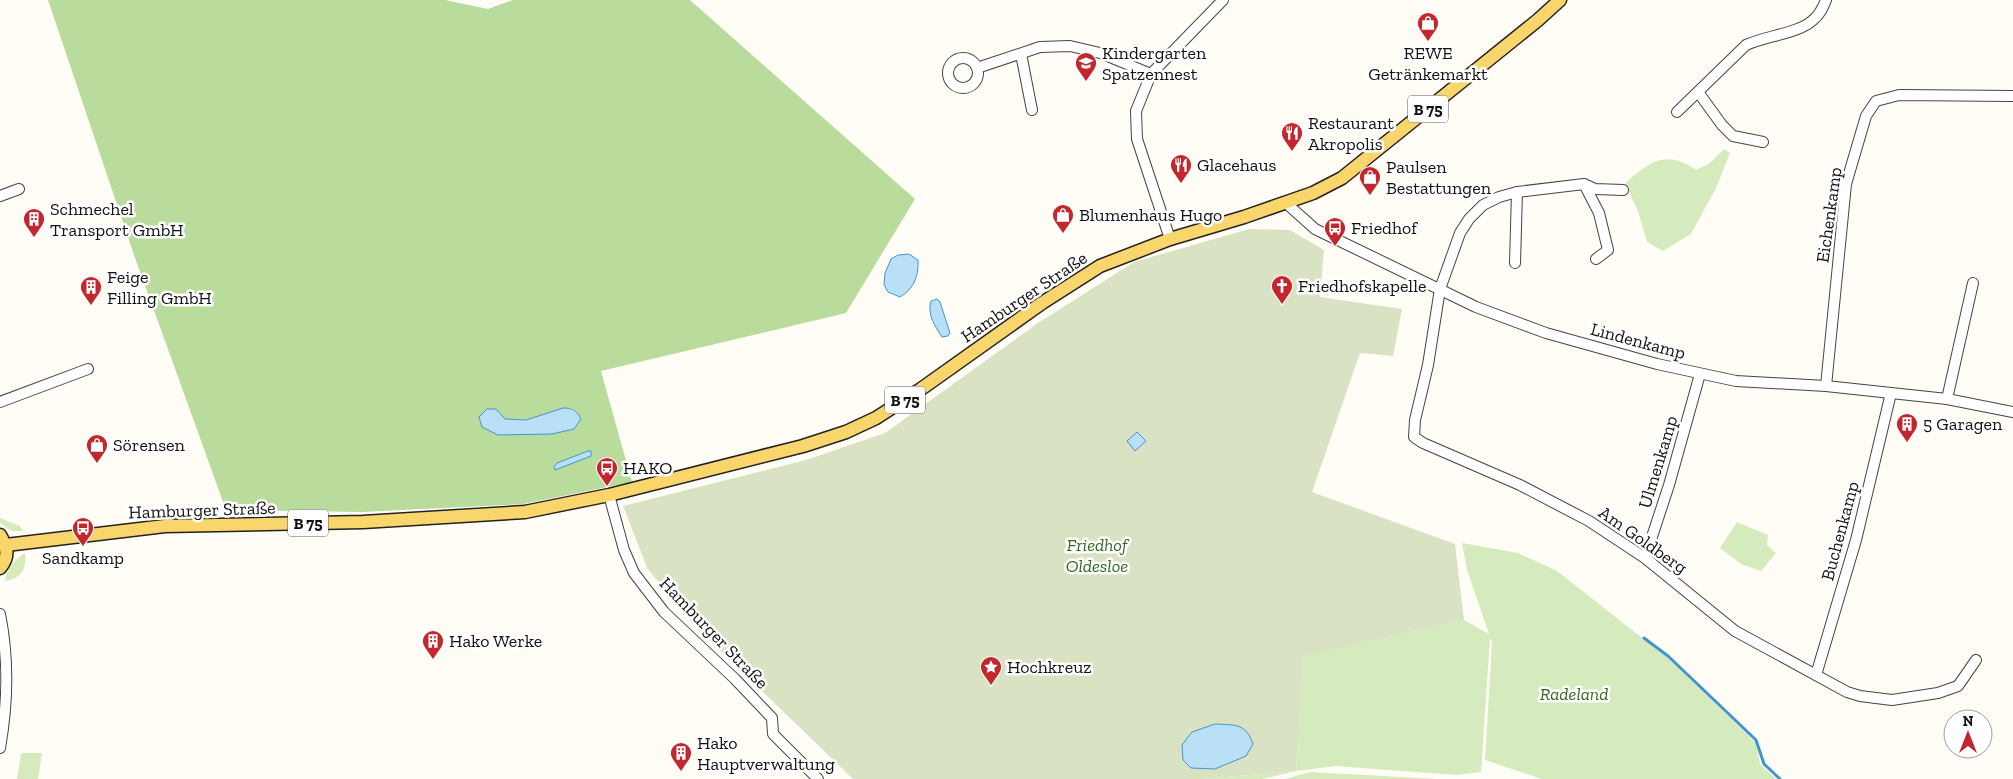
<svg xmlns="http://www.w3.org/2000/svg" width="2013" height="779" font-family="'Zilla Slab',serif">
  <rect width="100%" height="100%" fill="#fffdf5"/>
  <g fill="#d5ebbd">
    <path d="M1724,149l6,4 -14,35 -25,46 -28,17 -16,-9 -9,-31 -13,-27c24,-22 40,-35 71,-14l14,-7z"/>
    <path d="M0,518l20,8 3,5h-12l-11,-8z"/>
    <path d="M1737,522l31,13 -1,10 9,8 -15,18 -20,-7 -21,-16z"/>
    <path d="M1462,543l56,10 39,18 112,88 87,84 4,21 16,15h-234l-57,-19 7,-118 -2,-4 -9,134 -25,3 -120,-9 -40,5 -33,8h-61l94,-8 5,-114 163,-37 25,14 -22,-64z"/>
    <path d="M25,553c2,17 -4,25 -20,28 2,-13 9,-21 20,-28z"/>
    <path d="M21,753h21l-4,26h-21z"/>
    <path d="M1310,772l128,7h-153z"/>
  </g>
  <path fill="#b9dc9c" fill-rule="evenodd" d="M48,0h397l43,9 25,-9h177l225,199 -69,114 -245,58 31,111 -109,22 -161,8 -136,-2 -92,-255zM563,408h9l5,4 -95,15 14,-18c2,3 5,7 8,9 12,9 46,-6 59,-10z"/>
  <path fill="#d9e3c4" d="M1249,229l41,1 34,20 -4,47 82,12 -9,47 -33,-3 -48,139 143,52 9,76 -162,37 -6,114 -94,8h-349l-157,-152 -49,-59 -24,-62 183,-46 79,-27 153,-110 96,-61z"/>
  <g fill="#b9e0f7" stroke="#3f96cf">
    <path d="M909,254l9,6c1,15 -4,29 -18,37l-12,-5 -4,-7 1,-12 6,-14 7,-4z"/>
    <path d="M937,299l3,3 10,31 -2,3 -6,1c-7,-11 -15,-22 -11,-36z"/>
    <path d="M563,408c10,0 13,2 18,11l-7,10 -22,5 -54,1 -16,-8 -3,-10 8,-8h9l9,10 21,1z"/>
    <path d="M1137,432l9,9 -11,10 -8,-10z"/>
    <path d="M588,451h3v5l-36,14 -1,-3 3,-4z"/>
    <path d="M1215,724c20,1 31,-1 38,20l-7,12 -31,13 -24,-1 -8,-8 -1,-15 10,-13z"/>
  </g>
  <g fill="none" stroke-linecap="round" stroke-linejoin="round">
    <path stroke="#3f96cf" stroke-width="3" d="M1644,638l24,18 88,84 8,24 16,15"/>
    <g stroke="#444" stroke-width="12">
      <g id="minor">
        <path d="M1021,54l11,56"/>
        <circle cx="963" cy="73" r="15"/>
        <path d="M977,68l63,-21 30,-1 30,7 51,21"/>
        <path d="M1698,92l24,33 11,11 30,6"/>
        <path d="M1677,112l69,-67c19,-9 54,-12 67,-25 7,-5 10,-13 13,-20"/>
        <path d="M1584,184l15,29 9,37 -12,9"/>
        <path d="M1623,190l-28,-1 -11,-5 -67,8 -18,5 -16,8 -14,14 -9,14 -20,56 -12,76 -13,55 -1,17 9,6 97,42 69,36 56,37 90,73 112,61 13,4 32,4 46,-7 20,-7 18,-26"/>
        <path d="M0,196l19,-7"/>
        <path d="M1286,203l29,26 161,78 70,26 111,31 79,17 90,5 121,13 66,13"/>
        <path d="M1170,239l-33,-100 -1,-28 15,-37 72,-74"/>
        <path d="M1515,263l2,-71"/>
        <path d="M1826,386l20,-202 20,-68 10,-15 23,-6 114,1"/>
        <path d="M1947,399l26,-116"/>
        <path d="M0,402l88,-33"/>
        <path d="M609,495l15,55 10,23 30,39 71,67 37,39 1,16 45,45"/>
        <path d="M1645,558l24,-73 31,-111"/>
        <path d="M0,614c9,45 8,89 0,134"/>
        <path d="M1816,675l40,-135 35,-147"/>
      </g>
    </g>
    <g stroke="#222" stroke-width="15">
      <g id="major">
        <path d="M0,535c7,12 10,21 0,33"/>
        <path d="M6,545l159,-19 198,-4 162,-10 84,-17 194,-49 43,-14 30,-14 45,-29 121,-86 58,-37 70,-27 74,-22 69,-24 29,-15 196,-158 22,-20"/>
      </g>
    </g>
    <use href="#minor" stroke="#fff" stroke-width="10"/>
    <use href="#major" stroke="#f9d66b" stroke-width="12"/>
  </g>
  <defs>
    <g id="shop-pin" transform="scale(1.125)"><path d="M0 17L-7.5 6A9.5 9.5 0 1 1 7.5 6Z" fill="#c4262e" stroke="#fff"/><path d="M-5-2.5h2.3a2.7 3.5 0 0 1 5.4 0H5L5.5 6h-11ZM-1.5-2.5h3a1.5 2.3 0 0 0-3 0Z" fill="#fff"/></g>
    <g id="school-pin" transform="scale(1.125)"><path d="M0 17L-7.5 6A9.5 9.5 0 1 1 7.5 6Z" fill="#c4262e" stroke="#fff"/><path d="M0-5L7-2L0 1L-7-2ZM-4 1L0 2.5L4 1V4Q0 6-4 4Z" fill="#fff"/></g>
    <g id="restaurant-pin" transform="scale(1.125)"><path d="M0 17L-7.5 6A9.5 9.5 0 1 1 7.5 6Z" fill="#c4262e" stroke="#fff"/><path d="M-5-6h1v4h1v-4h1v4h1v-4h1v5L-1.5 .5V6h-2V.5L-5-1ZM5-6V6H3V1.5H1.5Q1.5-4 5-6Z" fill="#fff"/></g>
    <g id="building-pin" transform="scale(1.125)"><path d="M0 17L-7.5 6A9.5 9.5 0 1 1 7.5 6Z" fill="#c4262e" stroke="#fff"/><path d="M-4-6H4V6H1V3H-1V6H-4ZM-2.5-4.3h1.7v1.8h-1.7ZM.8-4.3h1.7v1.8H.8ZM-2.5-1h1.7V.8h-1.7ZM.8-1h1.7V.8H.8Z" fill="#fff"/></g>
    <g id="bus-pin" transform="scale(1.125)"><path d="M0 17L-7.5 6A9.5 9.5 0 1 1 7.5 6Z" fill="#c4262e" stroke="#fff"/><path d="M-5-6H5V4H4V6H2V4H-2V6H-4V4H-5ZM-3.5-4V0h7V-4ZM-3.5 1.2v1.5H-2V1.2ZM2 1.2v1.5H3.5V1.2Z" fill="#fff"/></g>
    <g id="church-pin" transform="scale(1.125)"><path d="M0 17L-7.5 6A9.5 9.5 0 1 1 7.5 6Z" fill="#c4262e" stroke="#fff"/><path d="M-1.2-6h2.4v3.5h3.3v2.4h-3.3V6h-2.4V-.1h-3.3v-2.4h3.3Z" fill="#fff"/></g>
    <g id="sight-pin" transform="scale(1.125)"><path d="M0 17L-7.5 6A9.5 9.5 0 1 1 7.5 6Z" fill="#c4262e" stroke="#fff"/><path d="M0-6L1.8-2.2L6-1.7L2.9 1.2L3.7 5.4L0 3.3L-3.7 5.4L-2.9 1.2L-6-1.7L-1.8-2.2Z" fill="#fff"/></g>
  </defs>
  <g fill-rule="evenodd">
    <use href="#shop-pin" x="1428" y="23"/>
    <use href="#school-pin" x="1086" y="63"/>
    <use href="#restaurant-pin" x="1292" y="133"/>
    <use href="#restaurant-pin" x="1181" y="165"/>
    <use href="#shop-pin" x="1370" y="177"/>
    <use href="#shop-pin" x="1063" y="215"/>
    <use href="#building-pin" x="34" y="219"/>
    <use href="#bus-pin" x="1335" y="228"/>
    <use href="#church-pin" x="1282" y="286"/>
    <use href="#building-pin" x="91" y="287"/>
    <use href="#building-pin" x="1907" y="424"/>
    <use href="#shop-pin" x="97" y="445"/>
    <use href="#bus-pin" x="607" y="468"/>
    <use href="#bus-pin" x="83" y="528"/>
    <use href="#building-pin" x="433" y="641"/>
    <use href="#sight-pin" x="991" y="667"/>
    <use href="#building-pin" x="681" y="753"/>
  </g>
  <g text-anchor="middle" stroke-width="5" stroke-linejoin="round" paint-order="stroke">
    <g fill="#fff" stroke="#585858" stroke-width="1">
      <rect x="1408" y="95.5" width="40" height="27" rx="4"/>
      <rect x="885" y="386.5" width="40" height="27" rx="4"/>
      <rect x="288" y="509.5" width="40" height="27" rx="4"/>
    </g>
    <g font-size="16" font-weight="bold" fill="#111">
      <text x="1428" y="115">B 75</text>
      <text x="905" y="406">B 75</text>
      <text x="308" y="529">B 75</text>
    </g>
    <g font-size="18" fill="#111" stroke="#fff" text-anchor="start">
      <text x="1102" y="59">Kindergarten<tspan x="1102" dy="21">Spatzennest</tspan></text>
      <text x="1428" y="59" text-anchor="middle">REWE<tspan x="1428" dy="21">Getränkemarkt</tspan></text>
      <text x="1308" y="129">Restaurant<tspan x="1308" dy="21">Akropolis</tspan></text>
      <text x="1197" y="171">Glacehaus</text>
      <text x="1386" y="173">Paulsen<tspan x="1386" dy="21">Bestattungen</tspan></text>
      <text x="50" y="215">Schmechel<tspan x="50" dy="21">Transport GmbH</tspan></text>
      <text x="1079" y="221">Blumenhaus Hugo</text>
      <text x="1351" y="234">Friedhof</text>
      <text x="107" y="283">Feige<tspan x="107" dy="21">Filling GmbH</tspan></text>
      <text x="1298" y="292">Friedhofskapelle</text>
      <text x="1923" y="430">5 Garagen</text>
      <text x="113" y="451">Sörensen</text>
      <text x="623" y="474">HAKO</text>
      <text x="83" y="564" text-anchor="middle">Sandkamp</text>
      <text x="449" y="647">Hako Werke</text>
      <text x="1007" y="673">Hochkreuz</text>
      <text x="697" y="749">Hako<tspan x="697" dy="21">Hauptverwaltung</tspan></text>
    </g>
    <g font-size="18" fill="#111" stroke="#fff">
      <text transform="translate(1829 215) rotate(-82)" y="6">Eichenkamp</text>
      <text transform="translate(1024 297) rotate(-34)" y="6">Hamburger Straße</text>
      <text transform="translate(1638 341) rotate(15)" y="6">Lindenkamp</text>
      <text transform="translate(1658 462) rotate(-73)" y="6">Ulmenkamp</text>
      <text transform="translate(202 510) rotate(-2)" y="6">Hamburger Straße</text>
      <text transform="translate(1840 531) rotate(-75)" y="6">Buchenkamp</text>
      <text transform="translate(1643 540) rotate(35)" y="6">Am Goldberg</text>
      <text transform="translate(714 633) rotate(46)" y="6">Hamburger Straße</text>
    </g>
    <g font-size="18" font-style="italic" fill="#2f6b1f" stroke="#fff">
      <text x="1097" y="551">Friedhof<tspan x="1097" dy="21">Oldesloe</tspan></text>
      <text x="1574" y="700">Radeland</text>
    </g>
  </g>
  <g transform="translate(1968 734)"><circle r="24" fill="#ffffff" stroke="#a0a0a0"/>
  <path d="M0-4L9 19L0 12L-9 19Z" fill="#c4262e"/>
  <text y="-8" font-size="14" font-weight="bold" text-anchor="middle" fill="#111111">N</text>
  </g>
</svg>
